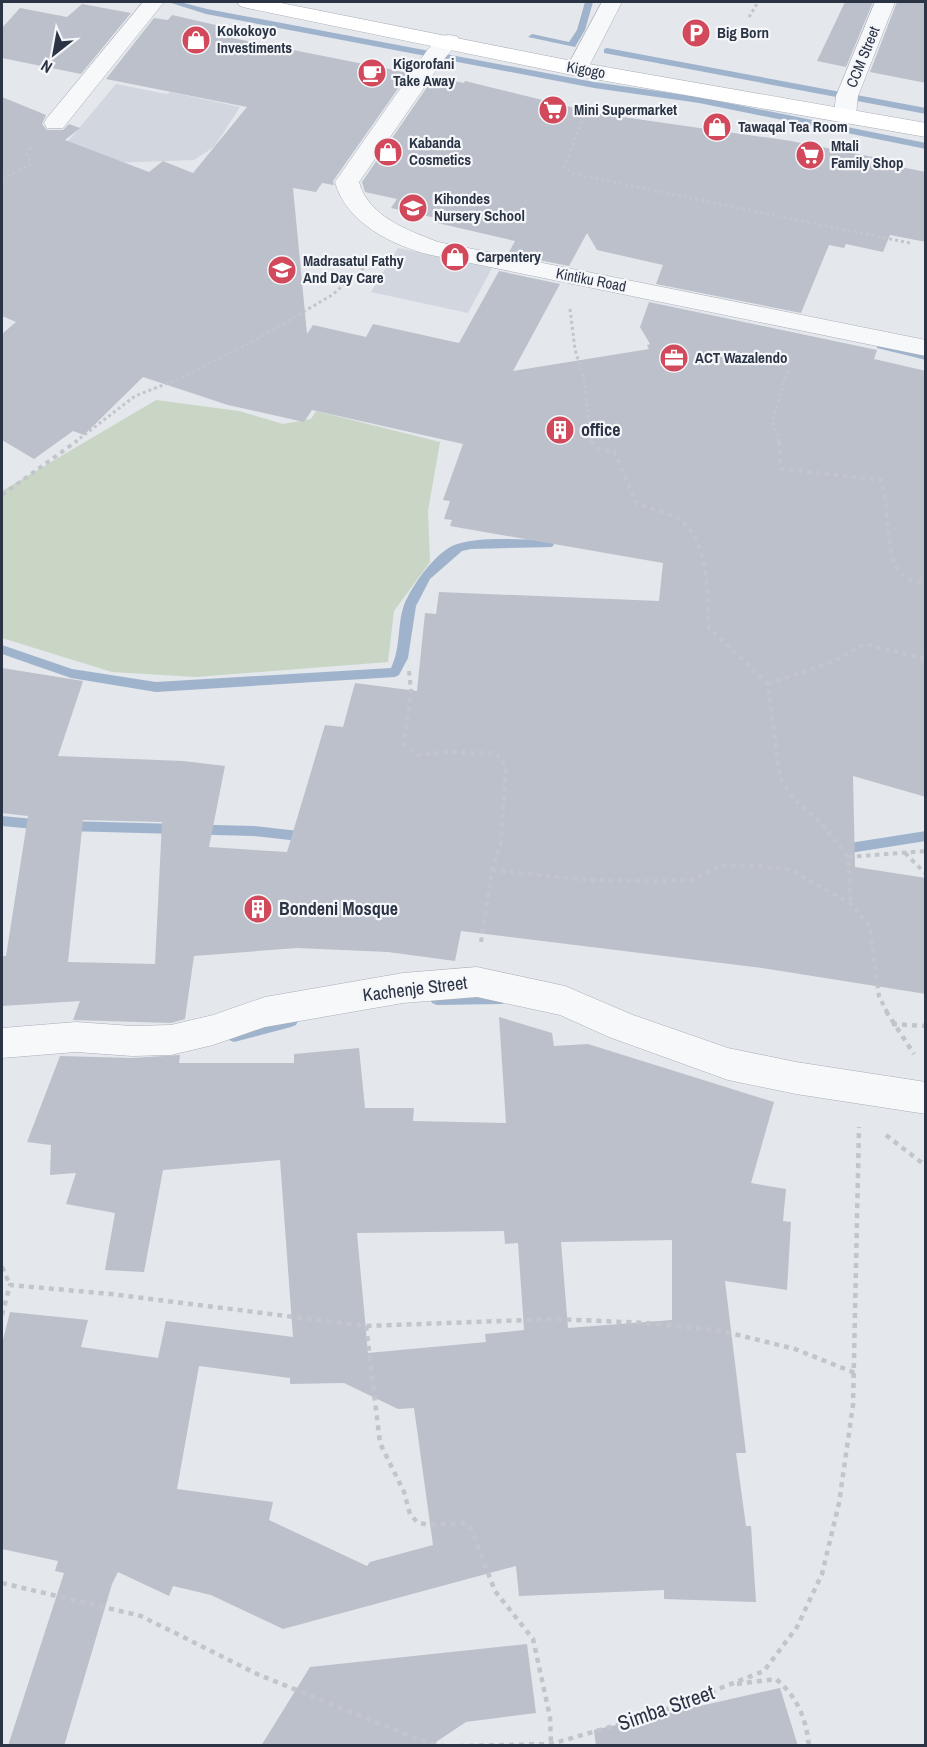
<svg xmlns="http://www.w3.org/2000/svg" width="927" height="1747" font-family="'Archivo Narrow',sans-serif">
  <rect width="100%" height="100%" fill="#e4e7ec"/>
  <g fill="#d2d6de">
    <path d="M116,84l51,10 3,-2 70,15 -26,40 -20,13 -83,3 -46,-18z"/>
    <path d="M398,248l94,20 -24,45 -97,-21z"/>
  </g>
  <path fill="#c9d6c5" d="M156,400l83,11 44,13 28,-5 5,-8 124,31 -12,69 2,51 -36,49 -6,51 -192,15 -84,-5 -110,-34v-147z"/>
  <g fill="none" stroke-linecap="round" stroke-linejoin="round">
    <g fill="#9fb4cc" fill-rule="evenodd">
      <path d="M168,2h12l27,7 387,73 105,15 227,46v6l-227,-46 -105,-15 -388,-74z"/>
      <path d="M585,2h8l-8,28 -10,17 -47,-10 4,-3 37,8 8,-12z"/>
      <path d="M607,48l319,60v6l-322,-61v-4z"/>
      <path d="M881,343l45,11v6l-49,-12v-4z"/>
      <path d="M558,526l6,4 -12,17 -81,2 -9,2 -32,28 -14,27 -8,52 -9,17 -4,2 -239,15 -85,-14 -69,-24v-9l70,24 84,13 235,-14c10,-20 6,-43 13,-63 8,-20 33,-55 53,-61 27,-8 60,-4 88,-4l9,-13z"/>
      <path d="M2,816l42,4 5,1 2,4 -2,4 -5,1 -42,-4z"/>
      <path d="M66,821l187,5 55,6 5,1 2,4 -2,4 -5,1 -55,-6 -187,-5 -5,-1 -2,-4 2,-4z"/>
      <path d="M926,831v10l-89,14 -5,-1 -2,-4 2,-4 5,-1z"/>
      <path d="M502,992l5,2 2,4 -2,4 -5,2 -65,1 -5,-2 -2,-4 2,-4 5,-2z"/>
      <path d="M291,1015l5,2 2,4 -2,4 -5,2 -57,15 -5,-2 -2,-4 2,-4 5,-2z"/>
    </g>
  </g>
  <g fill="#bbc0ca" fill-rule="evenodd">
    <path d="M845,2h28l-27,65 -29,-6z"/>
    <path d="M897,2h29v81l-56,-11z"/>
    <path d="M82,4l49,9 -50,61 -79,-16v-30l18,-20 47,9z"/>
    <path d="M172,15l57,13 -7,8 187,37 -76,108 1,4 -12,-2 -6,9 -23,-4 14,146 6,-9 53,12 7,-13 86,19 40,-72 61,13 -47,87 136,-22 -2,-4 3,-1 -10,-17 9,-25 228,48 -3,9 52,12v426l-73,-21 2,91 71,11v116l-164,-26 -301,-37 -6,30 -67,-9 -91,-4 -103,8 -9,63 -14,4 -98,-3 7,-19 -78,5v-50h4l22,-140 -26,-3v-145l81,13 -25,75 125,5 42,5 -16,81 78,5 38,-127 18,2 12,-44 62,8 8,-78 11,1 3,-22 220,9 4,-38 -213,-37 2,-6 -8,-1 6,-18 -7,-1 20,-56 -151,-34 -8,12 -76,-17 -85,-28 -59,58 -11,-4 -39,28 -32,-19v-106l14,-12 -14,-6v-219l44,18 -4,9 5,6h16l6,-6 11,4 -15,12 84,32 14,-11 30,12 54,-66 -141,-28 48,-61 14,2zM83,820l79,2 -7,142 -87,-2z"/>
    <path d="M434,77l30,6 1,-2 130,32 196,28 82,16 -2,4 55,11v70l-36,-7 -7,17 -37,-8 -2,4 -15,-3 -28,68 -145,-29 7,-19 -66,-15 -10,-17 -18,33 -61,-12 7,-13 -82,-19 3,-4 -45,-10 6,-9 -32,-7 -3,-10z"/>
    <path d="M499,1017l53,16 2,13 34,-2 186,58 -23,81 35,6 -3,32 8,1 -4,68 -62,-9 21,172h-10l10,73h5l5,76 -92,-3v-9l-145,6 -3,-30 -233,63 -72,-34 -38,-9 -4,10 -51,-24 -6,12 -48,162h-56l56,-173 -9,-2 3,-10 -56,-12v-205l8,-32 78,8 -7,27 77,11 8,-37 127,16 -13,-177 -117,10 -19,102 -39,-2 10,-57 -49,-9 10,-31 -26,2 1,-30 -24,-3 33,-86 72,2 48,-3 -1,8h115v-9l65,-6 6,60h49l-1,13 93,2zM504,1231l1,13 13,-1 6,87 -39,4 1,8 -118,11 -11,-120zM672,1240v80l-104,8 -7,-86zM199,1366l91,12v6l54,-1 54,26 16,-1 19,137 -63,17 -3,4 -98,-46 4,-18 -96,-13z"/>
    <path d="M527,1644l9,69 -70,9 -36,24h-169l49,-79z"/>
    <path d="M780,1688l18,58h-202l-2,-16z"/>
  </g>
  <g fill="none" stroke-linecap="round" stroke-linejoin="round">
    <g stroke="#a9aeb7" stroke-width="1">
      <g id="minor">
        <path d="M143,2h21l-101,126h-16l-3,-5 3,-5z"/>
        <path d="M602,2h20l-37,72h-16l-3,-5z"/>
        <path d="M875,2h20l-37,94 -2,18 -3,5h-16l-3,-5 2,-18z"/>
        <path d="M449,35l8,1 3,5 -16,18 -85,123c9,34 48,48 79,60l488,98v16l-495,-101c-38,-9 -85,-32 -96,-73l93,-133 13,-13z"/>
        <path d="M477,967l88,19 68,29 95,33 68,14 130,20v32l-130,-20 -68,-14 -119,-43 -49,-22 -83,-18 -74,6 -138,24 -52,18 -42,10 -39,1 -56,-4 -74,6v-30l74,-6 56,4 39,-1 42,-10 52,-18 138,-24z"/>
      </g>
    </g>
    <g stroke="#a9aeb7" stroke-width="1">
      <path id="secondary" d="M237,2h39l301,60 349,61v14l-349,-61 -330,-68 -7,-2z"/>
    </g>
    <g stroke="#c2c5cb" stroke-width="3" stroke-dasharray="3 3" stroke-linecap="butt">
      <path d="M749,17l9,-15"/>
      <path d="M589,104l-25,63 9,7 337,69"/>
      <path d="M2,179l29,-15 -4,-10 6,-9"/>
      <path d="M570,309l5,40 9,31 7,62"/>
      <path d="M75,442l60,-46 46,-18 73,-37 78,-46 42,-36"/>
      <path d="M779,442l-7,-20 20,-67"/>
    </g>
    <g stroke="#c2c5cb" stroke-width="4" stroke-dasharray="4.5 4.5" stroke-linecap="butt">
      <path d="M591,441l8,9 15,1 23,53c13,4 28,8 40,14 33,20 30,77 32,110l59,56 12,94 15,22 23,20 30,37 3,47"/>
      <path d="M779,441l2,28 100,11c9,26 3,73 19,92 7,9 16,9 26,11"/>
      <path d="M2,495l75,-54"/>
      <path d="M409,671l2,19 -7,54 13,11 31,-3 48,1 10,13 -5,76 -9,28 -11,72"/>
      <path d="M768,684l64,-22 32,-18 62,15"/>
      <path d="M905,853l21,21"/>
      <path d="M848,857l78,-6"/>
      <path d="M492,870l94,10 55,1 50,-1 30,-14 29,-1 41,5 60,34 19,23 9,69 8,16"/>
    </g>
    <g stroke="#c2c5cb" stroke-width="4.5" stroke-dasharray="5 5" stroke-linecap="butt">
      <path d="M886,1011l28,43"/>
      <path d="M892,1024l34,2"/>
      <path d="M886,1135l40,31"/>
      <path d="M2,1267l8,18"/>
      <path d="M2,1315l8,-30 101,9 255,32 189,-7 92,4 75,8 73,18 60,24"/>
      <path d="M366,1326l14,117 24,49 6,22 7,8 11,3 38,-2 5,6 24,62 38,48 17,78 1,27"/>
      <path d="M2,1583l139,33 116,58 163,66 23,6"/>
      <path d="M737,1684l39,-5c22,19 30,39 33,67"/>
      <path d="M459,1746l92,-2 101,-29 112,-44 33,-44 25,-53 17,-71 14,-98 6,-278"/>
    </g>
    <use href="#minor" fill="#f7f8fa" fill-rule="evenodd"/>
    <use href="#secondary" fill="#fff" fill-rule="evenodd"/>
  </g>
  <defs>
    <g id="parking-disc" transform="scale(1.5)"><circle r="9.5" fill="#d1495b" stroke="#f4f6f9"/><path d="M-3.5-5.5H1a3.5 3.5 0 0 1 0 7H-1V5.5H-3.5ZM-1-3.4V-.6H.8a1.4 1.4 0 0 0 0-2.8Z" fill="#fff"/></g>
    <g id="shop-disc" transform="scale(1.5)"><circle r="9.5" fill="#d1495b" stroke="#f4f6f9"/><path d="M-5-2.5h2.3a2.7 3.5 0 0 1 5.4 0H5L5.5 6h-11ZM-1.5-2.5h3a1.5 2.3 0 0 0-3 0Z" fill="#fff"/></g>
    <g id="cafe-disc" transform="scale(1.5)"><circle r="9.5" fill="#d1495b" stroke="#f4f6f9"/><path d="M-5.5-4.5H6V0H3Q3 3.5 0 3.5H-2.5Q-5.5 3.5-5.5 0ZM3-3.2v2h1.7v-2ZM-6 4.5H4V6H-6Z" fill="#fff"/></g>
    <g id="supermarket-disc" transform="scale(1.5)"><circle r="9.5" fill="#d1495b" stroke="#f4f6f9"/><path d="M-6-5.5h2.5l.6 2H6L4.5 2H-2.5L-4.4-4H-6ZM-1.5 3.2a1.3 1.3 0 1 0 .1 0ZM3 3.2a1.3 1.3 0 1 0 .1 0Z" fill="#fff"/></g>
    <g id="school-disc" transform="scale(1.5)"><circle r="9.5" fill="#d1495b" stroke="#f4f6f9"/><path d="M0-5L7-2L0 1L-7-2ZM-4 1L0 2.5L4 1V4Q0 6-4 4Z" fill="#fff"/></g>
    <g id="office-disc" transform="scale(1.5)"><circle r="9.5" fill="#d1495b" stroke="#f4f6f9"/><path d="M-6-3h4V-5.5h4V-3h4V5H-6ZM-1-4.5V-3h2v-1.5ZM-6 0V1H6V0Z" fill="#fff"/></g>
    <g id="building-disc" transform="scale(1.5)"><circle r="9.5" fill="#d1495b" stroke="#f4f6f9"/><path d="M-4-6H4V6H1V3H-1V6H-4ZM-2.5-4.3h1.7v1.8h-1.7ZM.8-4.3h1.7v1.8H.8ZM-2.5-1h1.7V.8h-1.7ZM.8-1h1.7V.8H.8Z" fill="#fff"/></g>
  </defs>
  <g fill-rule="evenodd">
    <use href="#parking-disc" x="696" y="33"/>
    <use href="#shop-disc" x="196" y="40"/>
    <use href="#cafe-disc" x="372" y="73"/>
    <use href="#supermarket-disc" x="553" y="110"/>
    <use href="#shop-disc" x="717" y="127"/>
    <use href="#shop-disc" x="388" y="152"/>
    <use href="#supermarket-disc" x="810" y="155"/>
    <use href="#school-disc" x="413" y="208"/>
    <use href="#shop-disc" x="455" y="257"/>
    <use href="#school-disc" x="282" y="270"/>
    <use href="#office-disc" x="674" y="358"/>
    <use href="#building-disc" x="560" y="430"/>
    <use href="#building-disc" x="258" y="909"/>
  </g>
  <g text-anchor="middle" stroke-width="4.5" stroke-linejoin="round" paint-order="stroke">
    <g font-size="15" font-weight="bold" fill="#2b3445" stroke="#f4f6f9" text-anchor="start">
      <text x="217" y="36">Kokokoyo<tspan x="217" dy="17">Investiments</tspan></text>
      <text x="717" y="38">Big Born</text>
      <text x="393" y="69">Kigorofani<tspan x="393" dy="17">Take Away</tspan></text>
      <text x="574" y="115">Mini Supermarket</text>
      <text x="738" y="132">Tawaqal Tea Room</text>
      <text x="409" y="148">Kabanda<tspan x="409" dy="17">Cosmetics</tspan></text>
      <text x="831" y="151">Mtali<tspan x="831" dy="17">Family Shop</tspan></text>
      <text x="434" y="204">Kihondes<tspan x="434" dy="17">Nursery School</tspan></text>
      <text x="476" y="262">Carpentery</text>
      <text x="303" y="266">Madrasatul Fathy<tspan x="303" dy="17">And Day Care</tspan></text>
      <text x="695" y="363">ACT Wazalendo</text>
    </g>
    <g font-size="15" fill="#2b3445" stroke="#f4f6f9">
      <text transform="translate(863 57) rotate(-68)" y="5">CCM Street</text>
      <text transform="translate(586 70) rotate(10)" y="5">Kigogo</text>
      <text transform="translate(591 280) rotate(11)" y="5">Kintiku Road</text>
    </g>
    <g font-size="18" font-weight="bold" fill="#2b3445" stroke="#f4f6f9" text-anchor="start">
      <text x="581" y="436">office</text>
      <text x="279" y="915">Bondeni Mosque</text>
    </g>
    <g font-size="18" fill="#2b3445" stroke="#f4f6f9">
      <text transform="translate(415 989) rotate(-7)" y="6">Kachenje Street</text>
    </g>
    <g font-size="21" fill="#2b3445" stroke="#f4f6f9">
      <text transform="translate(666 1708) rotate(-19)" y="7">Simba Street</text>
    </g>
  </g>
  <rect width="927" height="1747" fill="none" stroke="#2b3445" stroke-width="6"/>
  <g transform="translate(54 54) rotate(211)" stroke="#f4f6f9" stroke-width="4.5" paint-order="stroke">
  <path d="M0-4.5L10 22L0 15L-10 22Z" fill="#2b3445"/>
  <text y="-9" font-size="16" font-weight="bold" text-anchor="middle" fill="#2b3445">N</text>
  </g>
</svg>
